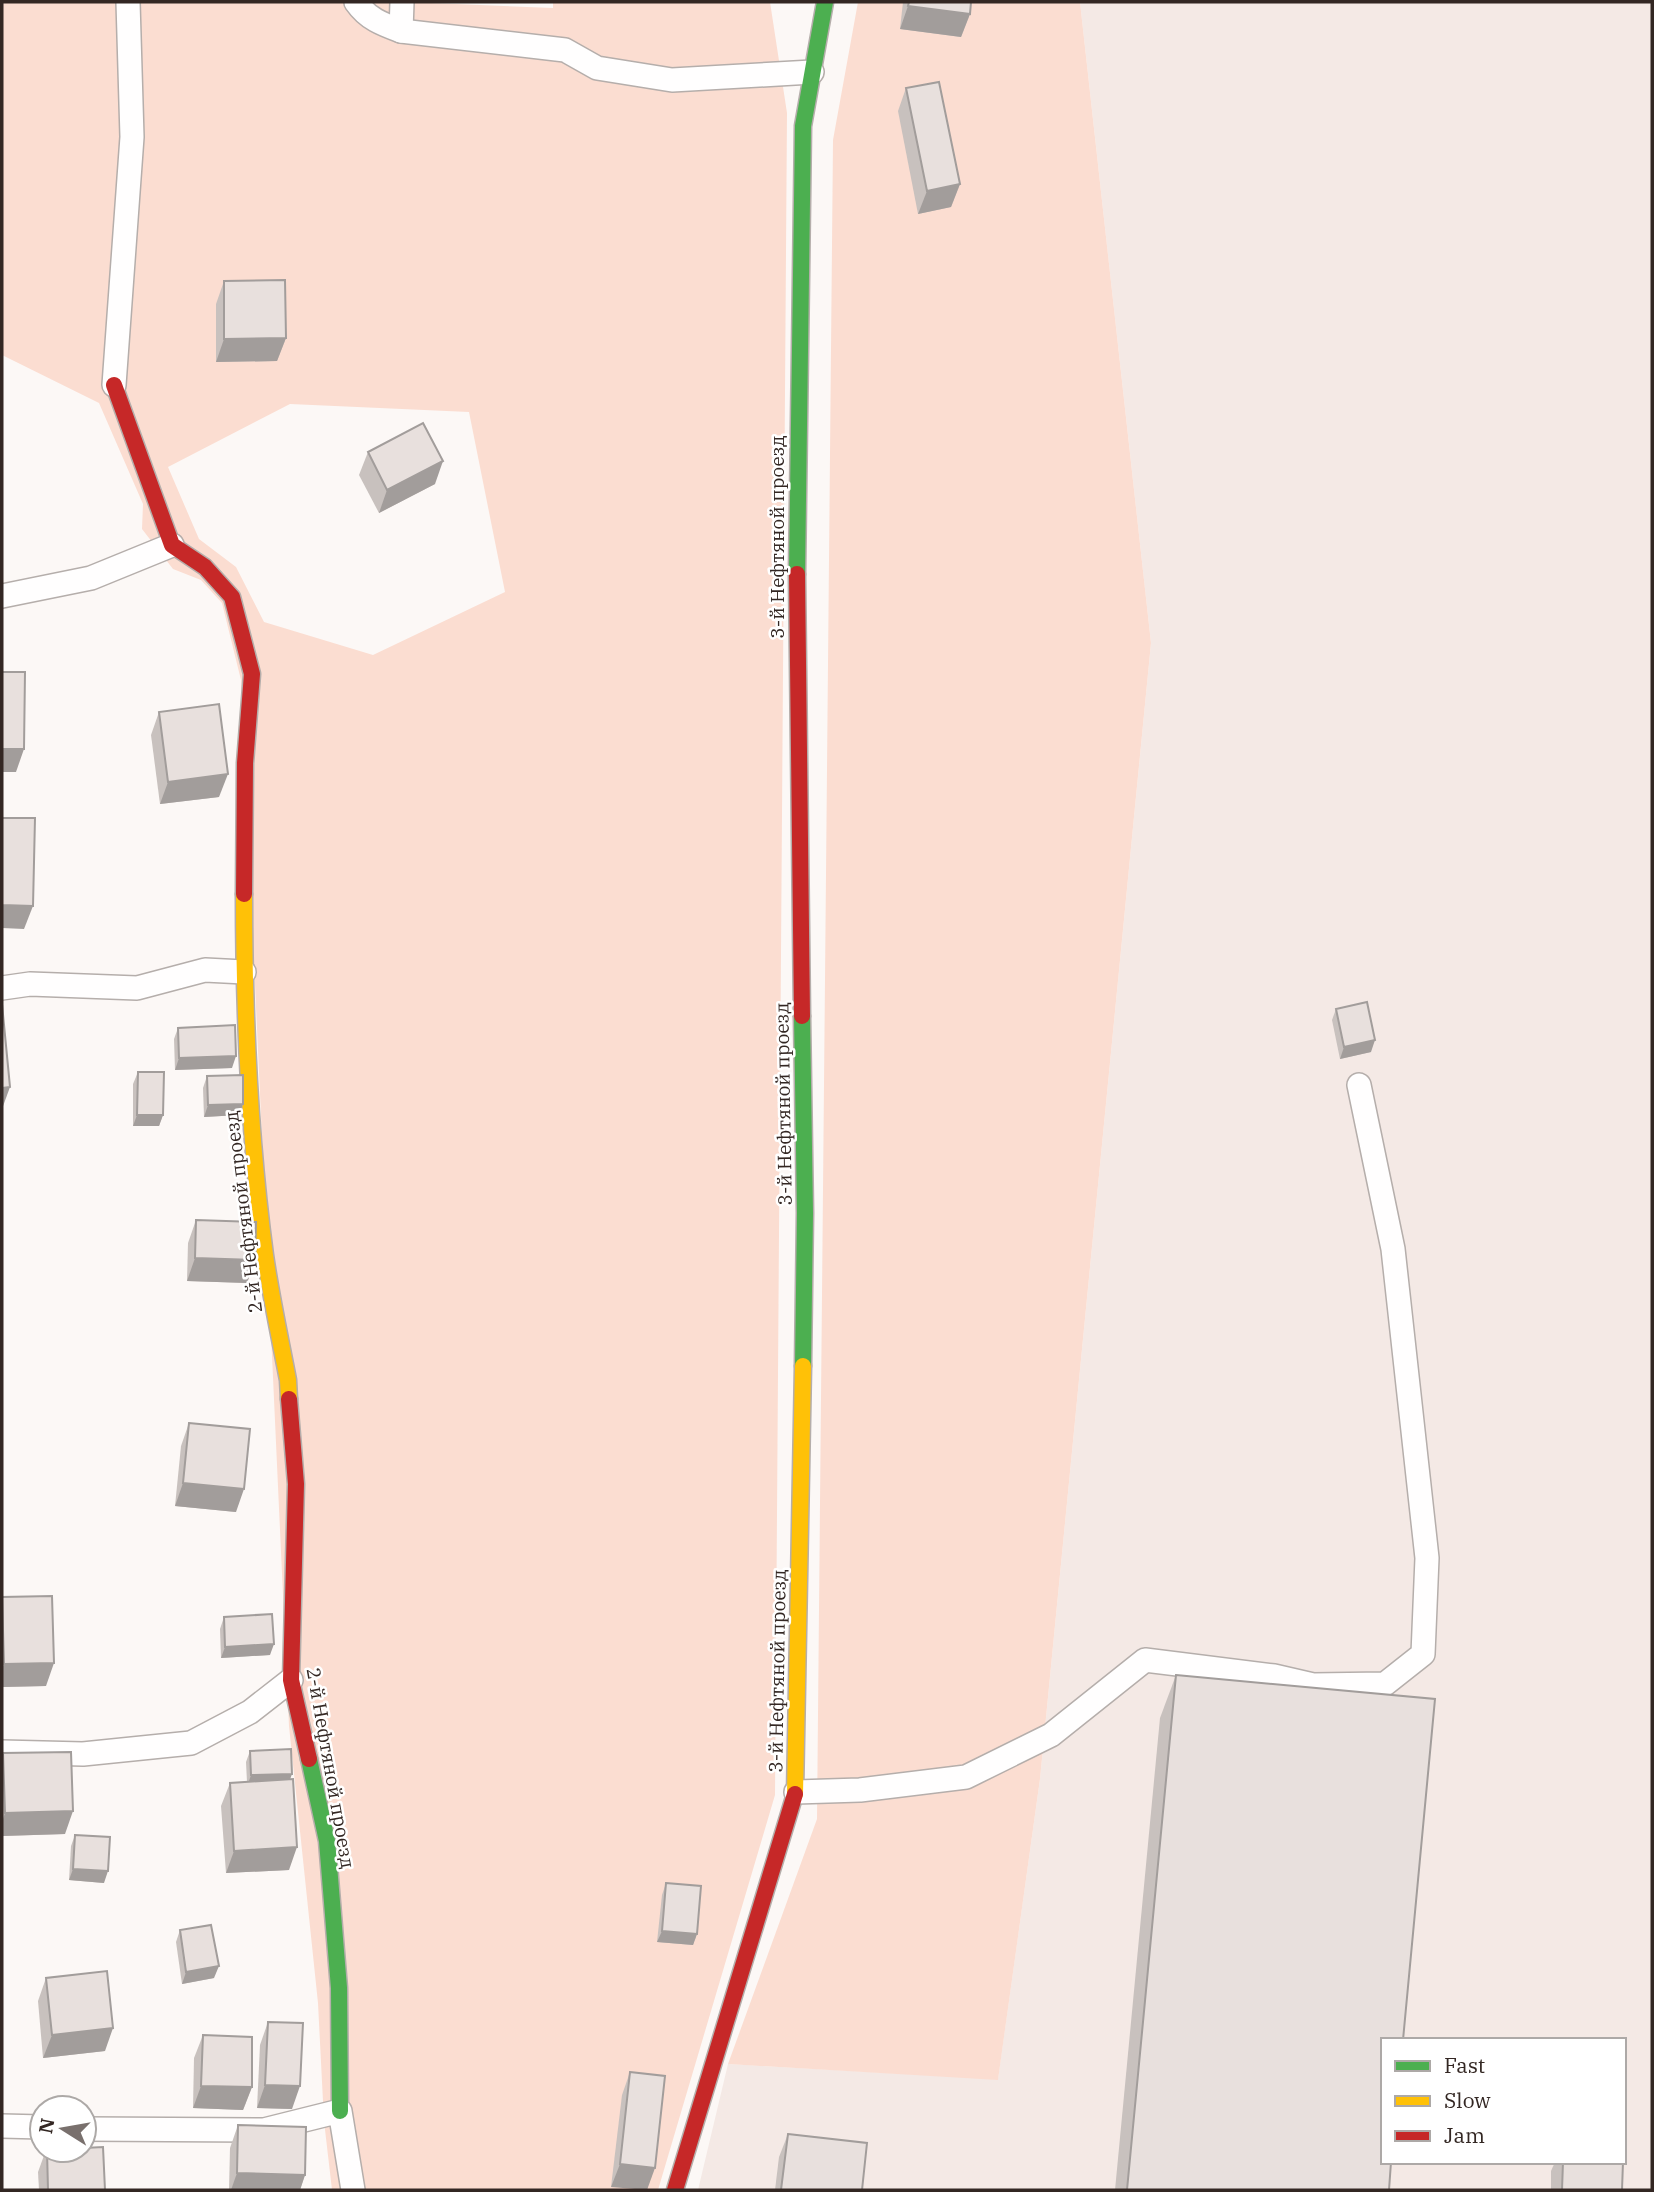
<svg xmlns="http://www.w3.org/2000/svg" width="1654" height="2192" font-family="'IBM Plex Serif',serif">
  <rect width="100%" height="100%" fill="#fcf8f6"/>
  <path fill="#f4e9e5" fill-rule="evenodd" d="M1080,2h572v2188h-954l30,-126 270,15 42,-300 111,-1136zM1383,2040h241v122h-241z"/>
  <g fill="#fbddd1" fill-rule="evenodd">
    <path d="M2,2h405l146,6v-6h217l17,111 -12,1682 -117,395h-326l-8,-69 -6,-118 -29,-277 -48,-1046 -19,-77 -21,-23 -28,-11 -31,-40 1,-25 -44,-101 -97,-48zM290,404l179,8 36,180 -132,63 -109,-33 -28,-55 -37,-28 -31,-72z"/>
    <path d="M858,2h222l71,641 -111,1136 -42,301 -270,-16 89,-245 16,-1679z"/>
  </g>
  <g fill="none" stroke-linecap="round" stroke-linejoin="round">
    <g stroke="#b5aeab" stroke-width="26">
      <g id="lane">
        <path d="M356,2c12,17 26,22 45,29l164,19 32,18 75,12 140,-8"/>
        <path d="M401,31l1,-29"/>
        <path d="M114,385l18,-248 -4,-135"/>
        <path d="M2,596l89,-18 81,-33"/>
        <path d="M2,988l28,-4 107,4 68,-18 39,2"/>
        <path d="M2,1752l81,2 108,-11 59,-31 41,-32"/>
        <path d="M796,1792l64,-2 106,-13 85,-42 94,-75 129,16 39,9 72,-1 38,-30 4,-96 -34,-309 -34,-164"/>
        <path d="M2,2126l40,1"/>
        <path d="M84,2129l180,1 76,-19 13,79"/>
      </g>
    </g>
    <g stroke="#b5aeab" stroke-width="19">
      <g id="fast">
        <path d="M797,574l6,-448 22,-124"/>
        <path d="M802,1016l3,197 -2,153"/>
        <path d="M309,1759l18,82 12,147 1,123"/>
      </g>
    </g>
    <g stroke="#b5aeab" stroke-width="19">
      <g id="slow">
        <path d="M244,894c0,120 5,242 21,361 6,42 15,83 23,125l1,19"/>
        <path d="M795,1794l8,-428"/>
      </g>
    </g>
    <g stroke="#b5aeab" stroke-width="19">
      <g id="jam">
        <path d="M114,385l58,160 33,22 27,30 20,77 -7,89 -1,131"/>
        <path d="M797,574l5,442"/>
        <path d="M289,1399l7,85 -5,196 18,79"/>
        <path d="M675,2190l120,-396"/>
      </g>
    </g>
    <use href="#lane" stroke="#fffefe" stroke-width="23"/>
    <use href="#fast" stroke="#4caf50" stroke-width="16"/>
    <use href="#slow" stroke="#ffc107" stroke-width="16"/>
    <use href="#jam" stroke="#c62828" stroke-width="16"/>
  </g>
  <g fill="#c8c1be">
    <path d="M903,2h68l-1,12 -9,23 -61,-8z"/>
    <path d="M906,88l54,96 -9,23 -33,7 -20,-103z"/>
    <path d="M224,281l62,57 -9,23 -61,1v-58z"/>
    <path d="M368,452l67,32 -56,29 -20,-38z"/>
    <path d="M159,712l60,85 -59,7 -9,-69z"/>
    <path d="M1336,1009l35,43 -31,7 -8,-39z"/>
    <path d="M178,1028l54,40 -57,2 -1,-31z"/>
    <path d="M138,1072l25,43 -4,11h-26v-42z"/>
    <path d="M207,1076l36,28 -4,11 -35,2 -1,-29z"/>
    <path d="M196,1220l59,40 -8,23 -60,-2 1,-38z"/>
    <path d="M189,1423l47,89 -61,-6 6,-60z"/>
    <path d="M2,1597l44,89 -44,1z"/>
    <path d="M224,1617l46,38 -49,3 -1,-29z"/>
    <path d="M1176,1675l213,515h-274l45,-472z"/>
    <path d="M250,1751l40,28 -1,91 -63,3 -5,-67 9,-23 17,-1 -1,-20z"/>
    <path d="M3,1753l62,81 -63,2v-78z"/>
    <path d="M75,1835l29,48 -35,-3 2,-34z"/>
    <path d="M666,1883l31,51 -4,11 -36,-3 5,-47z"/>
    <path d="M180,1930l34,48 -32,6 -6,-42z"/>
    <path d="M46,1978l59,73 -62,7 -5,-57z"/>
    <path d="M268,2022l24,87 -35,-1 3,-63z"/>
    <path d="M203,2035l49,52 -9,23 -50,-2 1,-50z"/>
    <path d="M630,2072l25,96 -44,19 11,-92z"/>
    <path d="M238,2125l67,50 -5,15h-71l1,-42z"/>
    <path d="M788,2134l74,56h-87l4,-33z"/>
    <path d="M46,2150l59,40h-66l-1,-18z"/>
    <path d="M1555,2162h68l-1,28h-71v-19z"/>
  </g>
  <g fill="#a29d9b">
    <path d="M908,6l62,8 -9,23 -61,-8z"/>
    <path d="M960,184l-9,23 -33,7 9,-23z"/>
    <path d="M286,338l-9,23 -61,1 8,-23z"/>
    <path d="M443,461l-8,23 -56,29 8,-23z"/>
    <path d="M2,749h22l-8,23h-14z"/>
    <path d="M228,774l-9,23 -59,7 8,-22z"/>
    <path d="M2,905l31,1 -9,23 -22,-1z"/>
    <path d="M1375,1040l-4,12 -31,7 4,-12z"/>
    <path d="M236,1056l-4,12 -57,2 4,-12z"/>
    <path d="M10,1087l-8,22v-21z"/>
    <path d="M243,1104l-4,11 -35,2 4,-12z"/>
    <path d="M137,1115h26l-4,11h-26z"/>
    <path d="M195,1258l60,2 -8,23 -60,-2z"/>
    <path d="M183,1483l61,6 -8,23 -61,-6z"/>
    <path d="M274,1644l-4,11 -49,3 4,-11z"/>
    <path d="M54,1663l-8,23 -44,1v-18l2,-5z"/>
    <path d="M292,1774l-4,11 -41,2 4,-12z"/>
    <path d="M73,1811l-8,23 -63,2v-14l3,-9z"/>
    <path d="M297,1847l-8,23 -63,3 8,-22z"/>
    <path d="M73,1869l35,2 -4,12 -35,-3z"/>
    <path d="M662,1931l35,3 -4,11 -36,-3z"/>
    <path d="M219,1966l-5,12 -32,6 4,-12z"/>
    <path d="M113,2028l-8,23 -62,7 9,-23z"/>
    <path d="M265,2085l35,1 -8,23 -35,-1z"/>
    <path d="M201,2086l51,1 -9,23 -50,-2z"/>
    <path d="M620,2164l35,4 -8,22 -36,-3z"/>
    <path d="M237,2173l68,2 -5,15h-69z"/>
  </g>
  <g fill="#e8e0dd" stroke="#a29d9b" stroke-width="2">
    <path d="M909,2h62l-1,12 -62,-8z"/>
    <path d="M939,82l21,102 -33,7 -21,-103z"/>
    <path d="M285,280l1,58 -62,1v-58z"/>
    <path d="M423,423l20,38 -56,29 -19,-38z"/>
    <path d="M2,672h23l-1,77h-22z"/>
    <path d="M219,704l9,70 -60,8 -9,-70z"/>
    <path d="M2,818h33l-2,88 -31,-1z"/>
    <path d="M1367,1002l8,38 -31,7 -8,-38z"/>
    <path d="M2,1004l8,83 -8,1z"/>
    <path d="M235,1025l1,31 -57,2 -1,-30z"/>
    <path d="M138,1072h26l-1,43h-26z"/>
    <path d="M243,1075v29l-35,1 -1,-29z"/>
    <path d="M196,1220l60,2 -1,38 -60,-2z"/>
    <path d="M189,1423l61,6 -6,60 -61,-6z"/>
    <path d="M52,1596l2,67 -50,1 -2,-67z"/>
    <path d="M272,1614l2,30 -49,3 -1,-30z"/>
    <path d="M1176,1675l259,24 -32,341h-20v122h8l-2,28h-262z"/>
    <path d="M291,1749l1,25 -41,1 -1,-24z"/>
    <path d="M71,1752l2,59 -68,2 -2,-60z"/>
    <path d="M293,1779l4,68 -63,4 -4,-68z"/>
    <path d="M75,1835l35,2 -2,34 -35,-2z"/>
    <path d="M666,1883l35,3 -4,48 -35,-3z"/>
    <path d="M211,1925l8,41 -33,6 -6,-42z"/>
    <path d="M107,1971l6,57 -61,7 -6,-57z"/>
    <path d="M268,2022l35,1 -3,63 -35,-1z"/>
    <path d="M203,2035l49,2v50l-51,-1z"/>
    <path d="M630,2072l35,4 -10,92 -35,-4z"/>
    <path d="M238,2125l68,2 -1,48 -68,-2z"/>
    <path d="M788,2134l79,9 -5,47h-81z"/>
    <path d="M103,2147l2,43h-57l-1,-40h37v-2z"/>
    <path d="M1563,2162h60l-1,28h-60z"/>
  </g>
  <g text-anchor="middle" stroke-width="5" stroke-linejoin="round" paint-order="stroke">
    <g font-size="19" fill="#332723" stroke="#fff">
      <text transform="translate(777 537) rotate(-90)" y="7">3-й Нефтяной проезд</text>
      <text transform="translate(783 1104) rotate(-91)" y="7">3-й Нефтяной проезд</text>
      <text transform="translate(243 1212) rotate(-97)" y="7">2-й Нефтяной проезд</text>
      <text transform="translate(777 1671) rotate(-89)" y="7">3-й Нефтяной проезд</text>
      <text transform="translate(331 1768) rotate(80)" y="7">2-й Нефтяной проезд</text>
    </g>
  </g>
  <rect width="1654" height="2192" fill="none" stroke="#332723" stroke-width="7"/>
  <rect x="1381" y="2038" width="245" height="126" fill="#ffffff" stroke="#ada9a7" stroke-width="2"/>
  <rect x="1395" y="2061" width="35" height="10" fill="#4caf50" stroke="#ada9a7" stroke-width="2"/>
  <text x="1444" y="2073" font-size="21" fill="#332723">Fast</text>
  <rect x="1395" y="2096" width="35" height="10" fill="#ffc107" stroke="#ada9a7" stroke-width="2"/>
  <text x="1444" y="2108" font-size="21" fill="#332723">Slow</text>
  <rect x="1395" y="2131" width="35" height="10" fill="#c62828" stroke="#ada9a7" stroke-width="2"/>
  <text x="1444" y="2143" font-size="21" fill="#332723">Jam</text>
  <g transform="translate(63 2129) rotate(281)"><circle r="33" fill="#ffffff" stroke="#ada9a7" stroke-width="2"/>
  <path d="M0-5L12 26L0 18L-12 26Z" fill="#79706d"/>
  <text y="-10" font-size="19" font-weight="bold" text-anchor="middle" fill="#332723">N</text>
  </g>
</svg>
